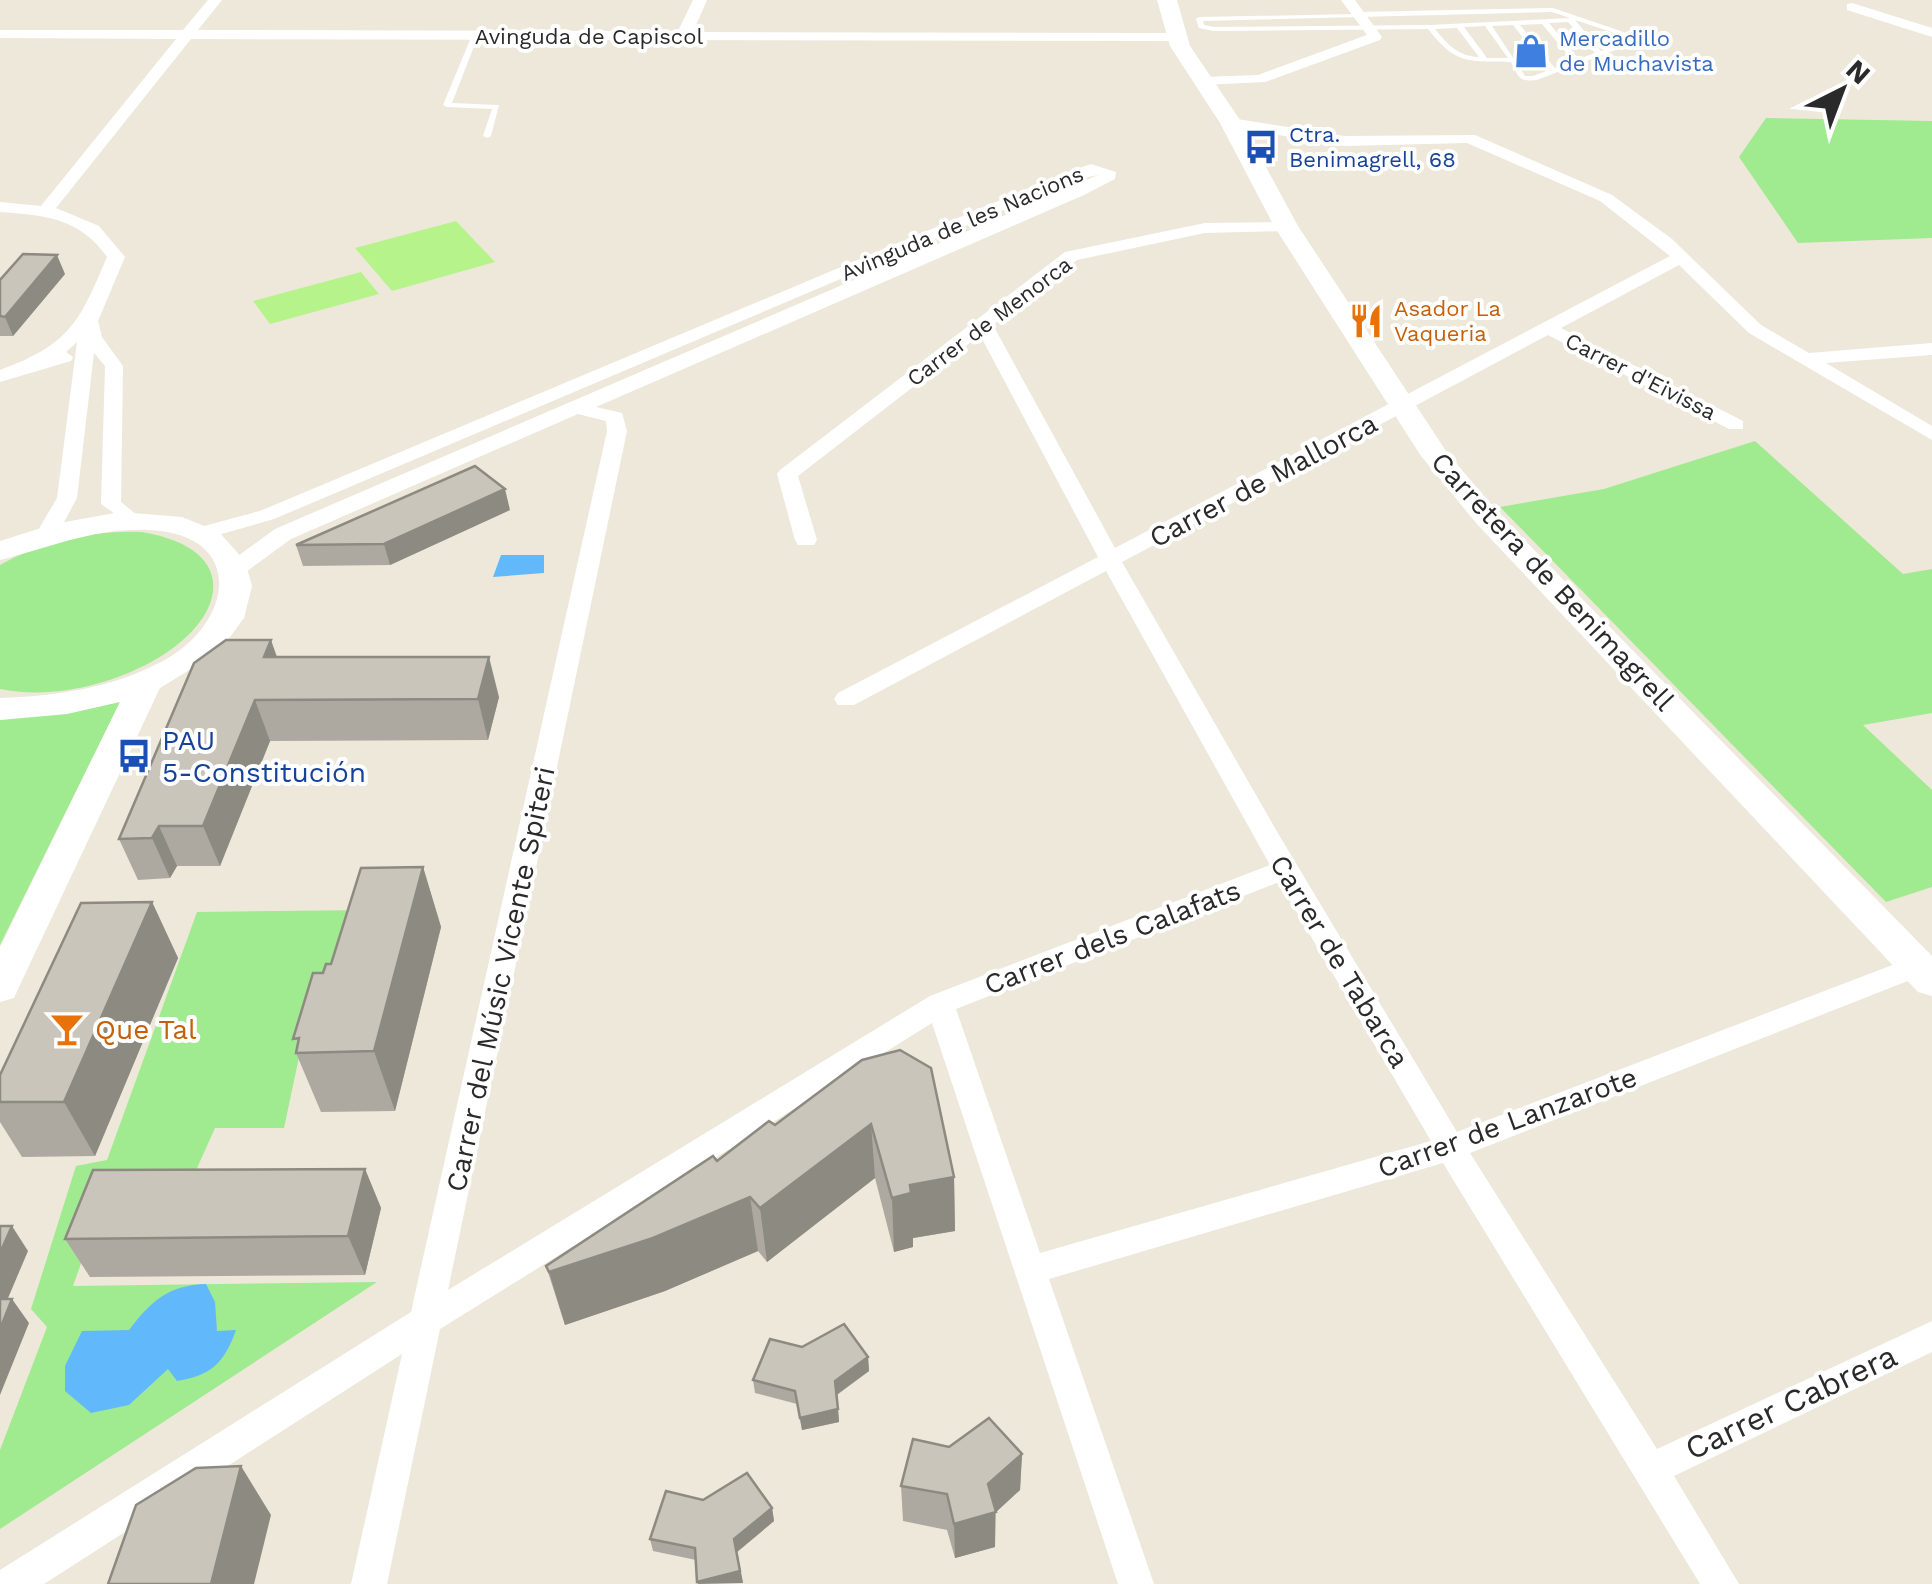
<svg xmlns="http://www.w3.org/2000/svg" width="1932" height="1584" font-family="'Work Sans',sans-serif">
  <rect width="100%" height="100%" fill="#eee8da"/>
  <g fill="#a0ea90">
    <path d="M1766,118l166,3v117l-134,5 -59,-86z"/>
    <path d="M1755,441l148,133 29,-5v144l-69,12 69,65v97l-46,15 -386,-395 104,-18z"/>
    <path d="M142,532c101,17 86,88 9,130 -44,24 -101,37 -151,27v-124c42,-24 93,-35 142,-33z"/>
    <path d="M120,702l-120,243v-225z"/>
    <path d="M370,910l-61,100 -25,118h-69l-26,58 -83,7 -33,93 304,-4 -377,247v-79l47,-123 -16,-18 45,-143 31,-6 90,-248z"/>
  </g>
  <g fill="#b6f38b">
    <path d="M456,221l39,41 -103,29 -37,-43z"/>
    <path d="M361,272l18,22 -109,30 -17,-23z"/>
  </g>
  <g fill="#61b9fb">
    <path d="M501,555h43v18l-51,4z"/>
    <path d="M206,1284l9,18 2,29 19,-1c-12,33 -24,45 -59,51l-9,-12 -39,36 -38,8 -26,-22v-25l17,-35 47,-1c22,-29 40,-45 77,-46z"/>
  </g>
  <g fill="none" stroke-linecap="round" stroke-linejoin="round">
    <g fill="#fff" fill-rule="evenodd">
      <path d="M1553,8l91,31 -107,41c-19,2 -18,-3 -26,-18 -43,-1 -55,3 -83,-33l-214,2 -15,-3 -3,-9 3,-2 156,-3 3,-2zM1552,12l18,6 -140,7 -216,2 -10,-2 -1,-4zM1575,20l58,19 -32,12zM1568,22l27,31 -16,6 -30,-36zM1542,24l31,37 -18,7 -35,-43zM1513,25l36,45 -16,6h-8l-33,-50zM1485,26l23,32h-21l-23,-31zM1457,28l22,29c-21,-1 -31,-12 -44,-28z"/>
      <path d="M472,35l6,1 -26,67 47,2 -8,31 -4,2 -4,-2 9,-27 -45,-2 -4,-2z"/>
    </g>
    <g fill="#fff" fill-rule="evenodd">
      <path d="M208,0h14l-24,30 480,1 15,-31h14l-14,32 485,1 7,4 -7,4 -987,-2 -135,169 43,18 26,31 -27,64 4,16 21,29 -2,136 22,18 -11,6 -31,-22 4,-138 -11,-13 -17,145 -21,39h-16l-3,-5 20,-34 20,-156 -11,10 7,5 -2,4 -71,21v-12c70,-26 79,-47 107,-113 -27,-39 -63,-42 -107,-45v-10l41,4 135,-167 -176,-1v-8h183z"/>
      <path d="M1341,0h14l27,37 -2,3 -115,42 -62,3 -7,-4 7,-4 55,-2 109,-40z"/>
      <path d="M1852,3l80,25v9l-85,-27v-6z"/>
      <path d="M1231,118l113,18 131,-1 137,60 60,44 89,86 48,28 123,-10v12l-106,8 106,63v14l-183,-107 -70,-68 -118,63 182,93v8h-14l-181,-94 -426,227 157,273 178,297 451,-173h20l4,7 -4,7 -458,180 187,296 275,-128v31l-258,124 65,108h-39l-257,-421 -394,116 105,305h-36l-186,-561 -492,306 -53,255h-36l51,-230 -358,230h-44v-14l411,-258 196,-881 -1,-10 -28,-7 -287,125 -48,35h-16l-3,-5 3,-5 48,-35 823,-354 -26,6 -798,338 -73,21 -8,-1v-10l67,-18 800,-336 31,-11 25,8 -1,7 -31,16 -488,212 26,6 5,18 -179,859 482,-294 340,-131 -164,-294 -252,134h-16l-4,-6 4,-6 260,-136 -118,-222 -182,141 19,64 -3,5h-16l-3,-5 -18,-66 3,-4 285,-218 140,-29 87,-1v8l-6,1 -81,2 -128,27 -84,65 122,223 555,-292 -70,-55 -133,-58 -123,3 -118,-20v-6zM1279,882l152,259 -391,112 -84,-244z"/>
    </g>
    <g fill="#fff" fill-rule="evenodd">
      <path d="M1157,0h20l13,46 52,77 56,103 148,225 51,61 435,444v40l-14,-4 -441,-468 -56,-68 -147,-230 -54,-103 -50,-77z"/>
      <path d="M120,512l62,5 37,15 26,29 7,25 -8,32 -25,34 -59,36 -141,299 -5,11 -14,4v-55l120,-245 -53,12 -67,6v-22c57,-2 112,-10 163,-37 71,-38 83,-126 -13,-131 -54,-3 -99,17 -150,30v-19l54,-17z"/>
    </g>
  </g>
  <g fill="#ada9a0">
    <path d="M65,274l-52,62h-13v-56z"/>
    <path d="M510,510l-120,55 -87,1 -7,-21z"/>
    <path d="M277,657l222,40 -11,43 -218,1 -50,125h-43l-7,12 -32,2 -19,-41z"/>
    <path d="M423,867l18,60 -46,184 -74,1 -25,-59 27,-80z"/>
    <path d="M152,902l26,56 -83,198 -73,1 -22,-35v-47z"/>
    <path d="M862,1060l92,117 1,54 -42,7v9l-19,5 -19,-74 -108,84 -9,-11 -93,40 -100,34 -19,-59 229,-141z"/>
    <path d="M365,1169l16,39 -16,67 -275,2 -25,-38z"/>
    <path d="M802,1347l66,10 1,14 -32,24 2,27 -37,8 -5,-26 -42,-11 -2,-13z"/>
    <path d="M949,1447l73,7 -2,36 -24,22 -1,35 -40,11 -8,-28 -44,-9 -2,-35z"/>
    <path d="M772,1508l2,13 -37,31 6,31 -47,-23 -43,-9 -3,-12z"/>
  </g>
  <g fill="#8d8a82">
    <path d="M57,255l8,19 -52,62 -8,-19z"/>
    <path d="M505,489l5,21 -120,55 -6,-21z"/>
    <path d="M271,640l14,40 -21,-23z"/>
    <path d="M489,657l10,40 -11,43 -10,-41z"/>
    <path d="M255,700l15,41 -50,125 -17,-40z"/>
    <path d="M159,826l18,40 -7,12 -18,-40z"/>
    <path d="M423,867l18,60 -46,184 -21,-60z"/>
    <path d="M152,902l26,56 -83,198 -31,-54z"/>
    <path d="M871,1124l4,54 -108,84 -7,-54z"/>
    <path d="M365,1169l16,39 -16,67 -17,-39z"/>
    <path d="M954,1177l1,54 -42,7v9l-19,5 -2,-54 18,-13z"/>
    <path d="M750,1197l8,54 -93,40 -100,34 -16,-53z"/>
    <path d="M12,1226l16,25 -28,66v-64z"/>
    <path d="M12,1299l17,24 -29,72v-66z"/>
    <path d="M868,1357l1,14 -33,24 -1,-14z"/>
    <path d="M838,1409l1,13 -37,8 -2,-12z"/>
    <path d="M1022,1454l-2,36 -25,23v34l-40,11 -1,-34 34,-40z"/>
    <path d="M241,1466l30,49 -17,69h-43z"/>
    <path d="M772,1508l2,13 -37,31 6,31 -45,1 -1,-2 37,-43z"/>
  </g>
  <g fill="#c9c5ba" stroke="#8d8a82" stroke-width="2.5">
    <path d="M23,254l34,1 -52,62 -5,-1v-36z"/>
    <path d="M475,466l30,23 -121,55 -88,1z"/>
    <path d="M226,640h45l-7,17h225l-11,42 -223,1 -52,126h-44l-7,12 -33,1 75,-176z"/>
    <path d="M423,867l-49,184 -78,2 3,-15 -6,1 20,-66h10l3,-9h5l30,-96z"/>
    <path d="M152,902l-88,200h-64v-27l81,-172z"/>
    <path d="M900,1050l31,18 23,109 -44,8 1,8 -19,5 -21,-74 -111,84 -10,-11 -97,41 -104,34 -3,-6 167,-110 4,5 52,-40 6,4 87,-65z"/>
    <path d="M365,1169l-17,67 -283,3 28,-69z"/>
    <path d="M0,1226h12l-12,27z"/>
    <path d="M0,1299h12l-12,30z"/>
    <path d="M844,1324l24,33 -33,24 3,28 -38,9 -5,-27 -42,-11 17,-41 32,8z"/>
    <path d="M989,1418l33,36 -34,30 8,28 -42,12 -7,-30 -46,-8 12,-47 36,8z"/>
    <path d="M241,1466l-30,118h-103l28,-79 60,-37z"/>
    <path d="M747,1473l25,35 -38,31 6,32 -43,11 -2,-34 -45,-9 16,-48 37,9z"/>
  </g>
  <defs>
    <g id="shop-bare" transform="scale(2.7)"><path d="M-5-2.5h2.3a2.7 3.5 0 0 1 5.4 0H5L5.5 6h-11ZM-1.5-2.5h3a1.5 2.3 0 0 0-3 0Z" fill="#3f7fe0" stroke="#fff" stroke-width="2.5" paint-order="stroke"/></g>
    <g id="bus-bare" transform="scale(2.7)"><path d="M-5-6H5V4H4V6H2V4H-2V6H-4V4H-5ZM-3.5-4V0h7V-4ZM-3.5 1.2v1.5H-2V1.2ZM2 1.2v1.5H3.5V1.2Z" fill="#1a4fb4" stroke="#fff" stroke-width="2.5" paint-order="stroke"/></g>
    <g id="restaurant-bare" transform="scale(2.7)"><path d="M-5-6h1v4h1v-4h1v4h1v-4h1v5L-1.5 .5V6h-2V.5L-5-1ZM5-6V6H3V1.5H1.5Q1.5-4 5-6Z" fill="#e8710a" stroke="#fff" stroke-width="2.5" paint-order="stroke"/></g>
    <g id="bar-bare" transform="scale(2.7)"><path d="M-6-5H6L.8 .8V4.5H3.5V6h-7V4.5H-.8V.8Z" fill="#e8710a" stroke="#fff" stroke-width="2.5" paint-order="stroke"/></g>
  </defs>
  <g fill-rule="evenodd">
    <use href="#shop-bare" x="1531" y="51"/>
    <use href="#bus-bare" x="1261" y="147"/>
    <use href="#restaurant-bare" x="1366" y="321"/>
    <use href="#bus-bare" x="134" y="756"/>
    <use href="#bar-bare" x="67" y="1029"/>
  </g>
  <g text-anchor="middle" stroke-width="8" stroke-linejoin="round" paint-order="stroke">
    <g font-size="22" fill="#2a2a2a" stroke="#fff">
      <text x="589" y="44">Avinguda de Capiscol</text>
      <text transform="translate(962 223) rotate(-23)" y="8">Avinguda de les Nacions</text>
      <text transform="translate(989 321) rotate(-37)" y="8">Carrer de Menorca</text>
      <text transform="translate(1641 376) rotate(27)" y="8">Carrer d'Eivissa</text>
    </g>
    <g font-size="22" fill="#366cbe" stroke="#fff" text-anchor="start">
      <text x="1559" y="46">Mercadillo<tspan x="1559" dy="25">de Muchavista</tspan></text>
    </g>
    <g font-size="22" fill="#164399" stroke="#fff" text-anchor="start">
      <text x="1289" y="142">Ctra.<tspan x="1289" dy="25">Benimagrell, 68</tspan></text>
    </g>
    <g font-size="22" fill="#c56008" stroke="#fff" text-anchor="start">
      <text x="1394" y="316">Asador La<tspan x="1394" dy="25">Vaqueria</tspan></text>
    </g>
    <g font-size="28" fill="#2a2a2a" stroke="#fff">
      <text transform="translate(1263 480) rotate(-28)" y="10">Carrer de Mallorca</text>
      <text transform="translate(1553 581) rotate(47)" y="10">Carretera de Benimagrell</text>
      <text transform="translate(1112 937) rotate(-21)" y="10">Carrer dels Calafats</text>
      <text transform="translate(1340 961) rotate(59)" y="10">Carrer de Tabarca</text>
      <text transform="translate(500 979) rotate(-78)" y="10">Carrer del Músic Vicente Spiteri</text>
      <text transform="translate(1507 1122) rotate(-20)" y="10">Carrer de Lanzarote</text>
    </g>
    <g font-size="28" fill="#164399" stroke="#fff" text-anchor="start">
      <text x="162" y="750">PAU<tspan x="162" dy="32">5-Constitución</tspan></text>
    </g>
    <g font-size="28" fill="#c56008" stroke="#fff" text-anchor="start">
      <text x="95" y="1039">Que Tal</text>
    </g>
    <g font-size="32" fill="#2a2a2a" stroke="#fff">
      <text transform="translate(1791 1402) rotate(-25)" y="11">Carrer Cabrera</text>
    </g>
  </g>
  <g transform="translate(1842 90) rotate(42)" stroke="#ffffff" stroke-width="8" paint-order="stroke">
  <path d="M0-8L18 38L0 25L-18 38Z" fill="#2a2a2a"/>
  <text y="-15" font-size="28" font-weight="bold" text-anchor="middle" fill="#2a2a2a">N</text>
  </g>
</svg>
